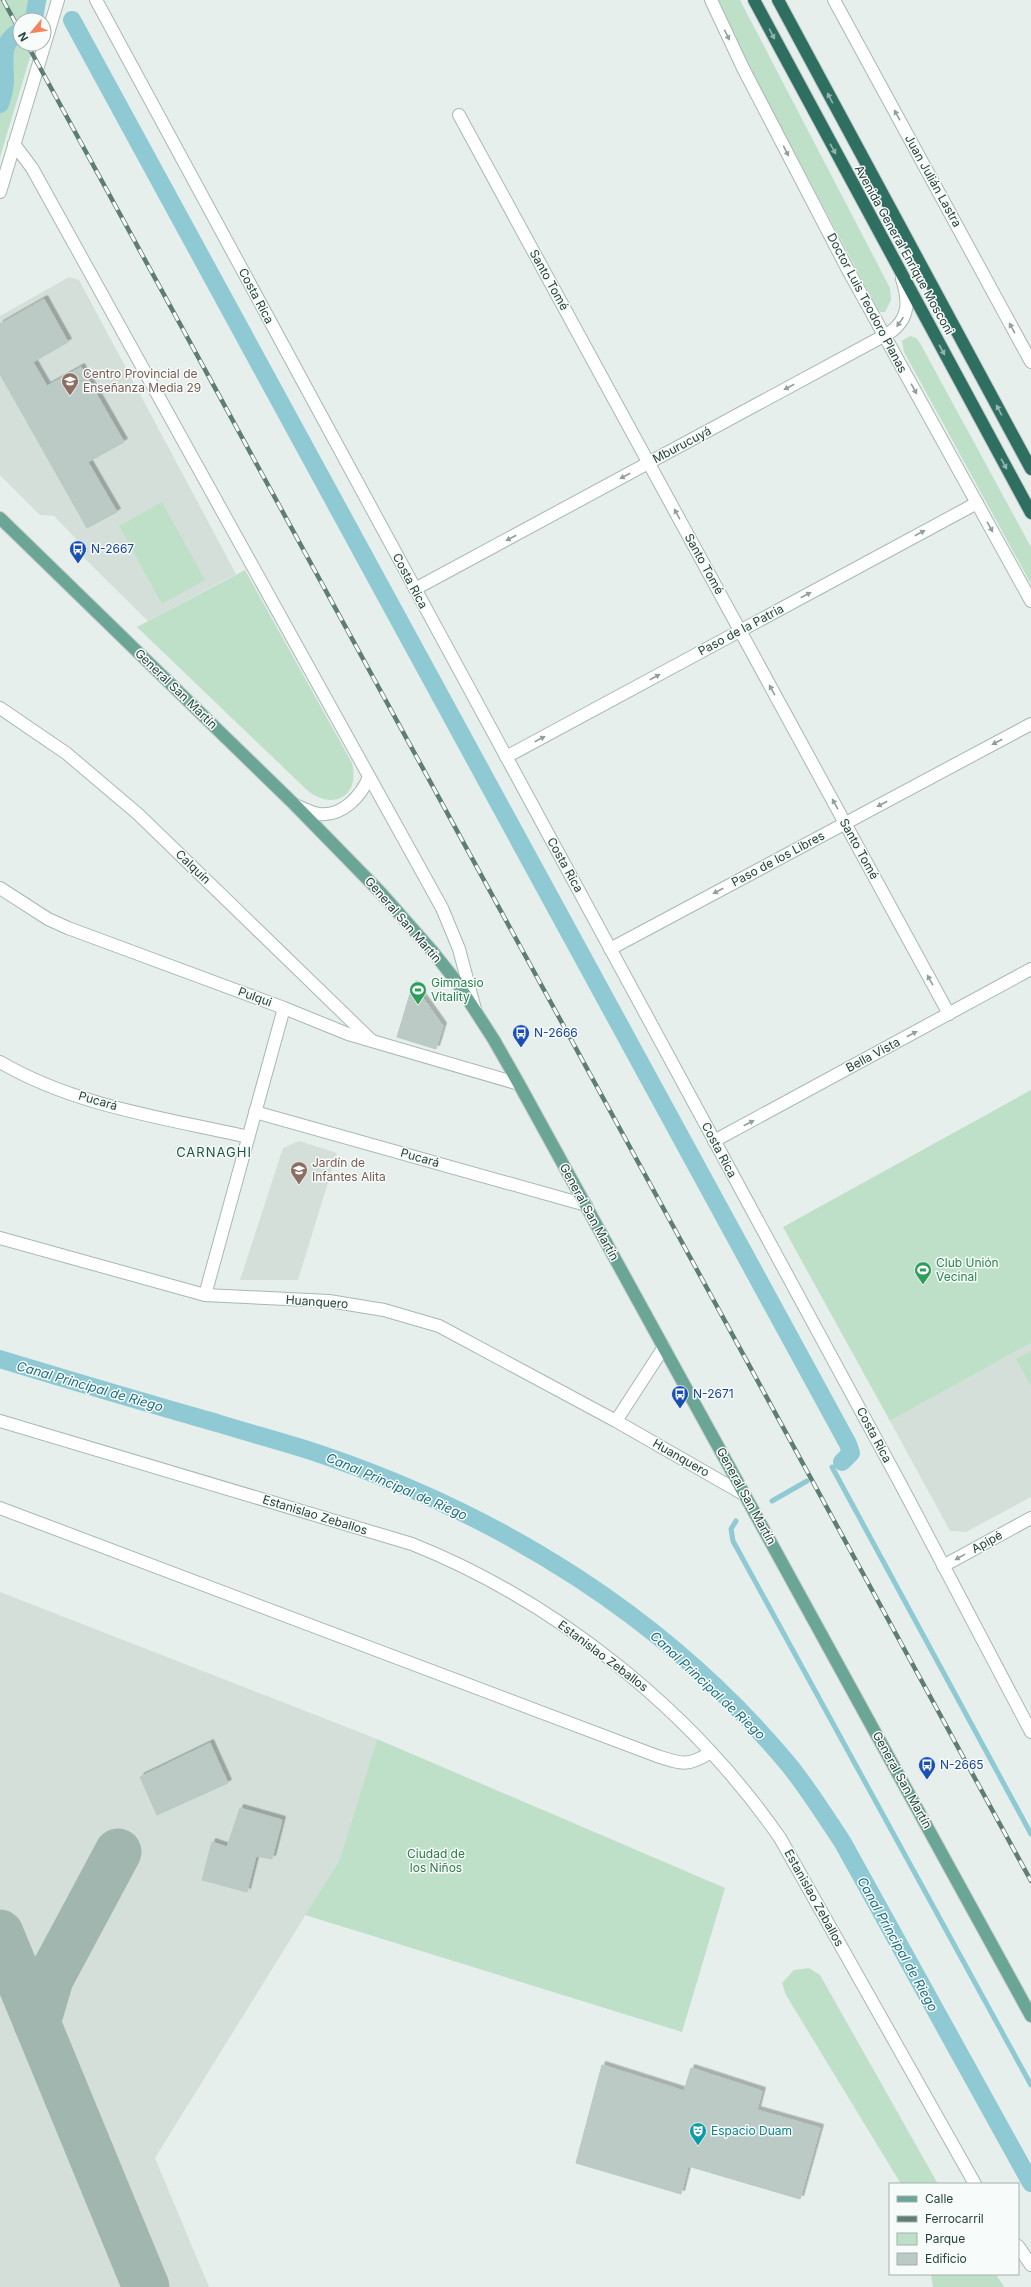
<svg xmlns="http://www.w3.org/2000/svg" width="1031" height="2287" font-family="Inter,sans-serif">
  <defs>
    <filter id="shadow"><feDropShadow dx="3.5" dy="-3.5" stdDeviation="0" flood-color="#0004"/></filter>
  </defs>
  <rect width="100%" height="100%" fill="#e6efeb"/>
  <g fill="#d4dfda">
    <path d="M69,277l10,3 157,294 -88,47 -70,-69 1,-10 -25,-26 -14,-1 -40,-40v-159z"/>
    <path d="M299,1141l38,12 -39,127h-58l43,-132z"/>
    <path d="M1031,1343v154l-65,35 -16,-1 -60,-110z"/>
    <path d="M0,1592l377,147 -38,122 -184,297 54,129h-209z"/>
  </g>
  <g fill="#bfe0c8">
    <path d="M0,0h47l-6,20h-21v24h14l-34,113z"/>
    <path d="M718,0h22l150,288 1,12 -6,12h-5l-3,-4 -125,-236z"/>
    <path d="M910,336l6,2 4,5 111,204v37l-127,-232 -2,-11z"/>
    <path d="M162,502l43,78 -43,24 -43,-78z"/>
    <path d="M245,570l107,193c8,33 -18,48 -44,28l-171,-164z"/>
    <path d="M1031,1090v253l-141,78 -107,-194z"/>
    <path d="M1031,1351v35l-15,-27z"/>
    <path d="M377,1739l348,149 -43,144 -377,-117 34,-54z"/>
    <path d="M809,1968l11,7 118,209h-37l-115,-189 -4,-12 12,-13z"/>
    <path d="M931,2274h65l8,13h-71z"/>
  </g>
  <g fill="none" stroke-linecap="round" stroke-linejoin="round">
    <g stroke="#8ec9d4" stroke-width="5">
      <path d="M832,1467l199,367"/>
      <path d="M772,1501l35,-20"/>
      <path d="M736,1521l-5,8 2,12 298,544"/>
    </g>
    <g stroke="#8ec9d4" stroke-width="18">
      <path d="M34,20l3,-20"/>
      <path d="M72,20l776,1424 3,9 -9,9"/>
      <path d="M0,104c3,-8 5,-16 5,-25 0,-18 -5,-35 12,-46"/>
      <path d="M0,1359c72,22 144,43 217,64 35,11 71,20 106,32 179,61 344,163 466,310 20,25 37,52 54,78l188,340"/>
    </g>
    <g stroke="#a2b6b0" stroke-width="47">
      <path d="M0,1933l146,354"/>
      <path d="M37,2023l13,-44 68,-127"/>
    </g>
  </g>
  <g fill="#bbcac4" stroke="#b8c9c2" filter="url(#shadow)">
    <path d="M44,299l24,43 -35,20 14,24 34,-19 43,75 -36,20 29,50 -30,16 -87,-154v-50z"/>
    <path d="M413,984l30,42 -7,23 -39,-12z"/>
    <path d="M210,1743l18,40 -71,32 -17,-38z"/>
    <path d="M240,1808l42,12 -10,39 -16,-3 -9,36 -45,-12 10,-38 15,5z"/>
    <path d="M602,2065l82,26 7,-23 71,23 -5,19 63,18 -20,71 -112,-33 -7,28 -105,-31z"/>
  </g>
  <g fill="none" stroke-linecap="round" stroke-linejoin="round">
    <g stroke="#a8b8b2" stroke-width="14">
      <g id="minor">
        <path d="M96,0l805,1485 130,247"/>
        <path d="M711,0l32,68 104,200 184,333"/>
        <path d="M834,0l197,362"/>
        <path d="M459,115l490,899"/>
        <path d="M14,144l18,24 410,740 17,41 16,60"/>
        <path d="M0,192l58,-192"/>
        <path d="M415,589l474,-256c21,-14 20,-32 13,-54"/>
        <path d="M0,708l66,45 72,61 233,226"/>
        <path d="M506,757l471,-254"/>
        <path d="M295,805c8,3 16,8 24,9 23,3 42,-18 50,-37"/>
        <path d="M0,888l48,31 20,9 216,80 64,26 171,50"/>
        <path d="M610,949l421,-225"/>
        <path d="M0,1062c75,44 165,56 248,75"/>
        <path d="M255,1112l331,93"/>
        <path d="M714,1141l317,-172"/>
        <path d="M0,1238l205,57 124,6 55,9 55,16 177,95 129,74"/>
        <path d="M205,1295l79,-287"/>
        <path d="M0,1421l412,123c145,58 279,166 368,294l195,346"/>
        <path d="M616,1421l48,-74"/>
        <path d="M0,1508l657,248c25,8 31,11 54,-4"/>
        <path d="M943,1566l88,-48"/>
        <path d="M1018,2246l13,19"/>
      </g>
    </g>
    <g stroke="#c2cac8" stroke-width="14">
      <path id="major" d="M0,518l295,287 86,88 52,59 23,29 38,59 25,44 512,932"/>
    </g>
    <g stroke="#c2cac8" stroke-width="14">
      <g id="highway">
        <path d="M754,0l277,513"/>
        <path d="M778,0l253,469"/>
      </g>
    </g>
    <use href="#minor" stroke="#fff" stroke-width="12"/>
    <use href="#major" stroke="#6aa596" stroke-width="12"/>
    <use href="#highway" stroke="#2f6f62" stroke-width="12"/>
    <g stroke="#5f7d75" stroke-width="4.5">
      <g id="rail">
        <path d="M3,0l17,31"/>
        <path d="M27,44l1004,1837"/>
      </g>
    </g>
    <use href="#rail" stroke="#f7fbf9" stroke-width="3" stroke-dasharray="9" stroke-linecap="butt"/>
  </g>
  <defs><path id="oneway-solid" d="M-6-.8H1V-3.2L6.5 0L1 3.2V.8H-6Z"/></defs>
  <g fill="#93b5ae">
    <use href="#oneway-solid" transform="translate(772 34) rotate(62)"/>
    <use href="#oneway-solid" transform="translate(830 98) rotate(-118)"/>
    <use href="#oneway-solid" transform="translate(833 149) rotate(61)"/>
    <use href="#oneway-solid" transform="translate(942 350) rotate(61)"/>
    <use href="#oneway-solid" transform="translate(999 410) rotate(-118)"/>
    <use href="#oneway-solid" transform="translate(1004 464) rotate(61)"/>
  </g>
  <g fill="#92a09c">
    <use href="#oneway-solid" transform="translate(727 35) rotate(64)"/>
    <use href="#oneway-solid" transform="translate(897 115) rotate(-119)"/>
    <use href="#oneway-solid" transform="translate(786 151) rotate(63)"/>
    <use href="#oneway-solid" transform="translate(900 322) rotate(125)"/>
    <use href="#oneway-solid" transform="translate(1012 328) rotate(-119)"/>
    <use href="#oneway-solid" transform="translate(789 387) rotate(152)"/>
    <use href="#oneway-solid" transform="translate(914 389) rotate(61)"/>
    <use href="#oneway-solid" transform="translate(625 476) rotate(152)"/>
    <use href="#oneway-solid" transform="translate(677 514) rotate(-119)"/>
    <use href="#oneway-solid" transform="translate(990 527) rotate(61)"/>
    <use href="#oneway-solid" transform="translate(920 533) rotate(-28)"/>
    <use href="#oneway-solid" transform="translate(511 538) rotate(152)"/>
    <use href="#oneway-solid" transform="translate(806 595) rotate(-28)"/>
    <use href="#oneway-solid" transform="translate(655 677) rotate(-28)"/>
    <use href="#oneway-solid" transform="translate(772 690) rotate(-119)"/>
    <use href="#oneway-solid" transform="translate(540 739) rotate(-28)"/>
    <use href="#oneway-solid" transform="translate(997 742) rotate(152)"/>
    <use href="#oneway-solid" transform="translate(835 804) rotate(-119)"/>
    <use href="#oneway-solid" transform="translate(882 804) rotate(152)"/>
    <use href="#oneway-solid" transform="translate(718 891) rotate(152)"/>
    <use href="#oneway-solid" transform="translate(930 980) rotate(-119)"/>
    <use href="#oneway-solid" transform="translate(912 1034) rotate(-28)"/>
    <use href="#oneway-solid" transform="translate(749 1123) rotate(-28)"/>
    <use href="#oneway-solid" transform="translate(960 1557) rotate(151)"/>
  </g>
  <defs>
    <g id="school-pin" transform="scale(0.9)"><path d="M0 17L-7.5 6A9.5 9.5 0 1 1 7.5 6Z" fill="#8d6e63" stroke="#f7fbf9"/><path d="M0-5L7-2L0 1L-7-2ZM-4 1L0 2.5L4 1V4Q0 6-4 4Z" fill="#fff"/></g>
    <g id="bus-pin" transform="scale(0.9)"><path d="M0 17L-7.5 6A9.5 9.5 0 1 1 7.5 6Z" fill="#1a4fb4" stroke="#f7fbf9"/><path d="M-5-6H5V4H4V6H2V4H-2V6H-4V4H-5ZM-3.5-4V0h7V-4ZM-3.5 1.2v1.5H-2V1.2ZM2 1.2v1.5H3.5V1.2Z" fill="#fff"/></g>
    <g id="stadium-pin" transform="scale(0.9)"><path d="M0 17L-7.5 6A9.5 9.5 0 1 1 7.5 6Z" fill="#2e9e5b" stroke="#f7fbf9"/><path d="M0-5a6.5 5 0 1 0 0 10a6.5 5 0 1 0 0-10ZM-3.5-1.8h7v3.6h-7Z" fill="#fff"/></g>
    <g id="theatre-pin" transform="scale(0.9)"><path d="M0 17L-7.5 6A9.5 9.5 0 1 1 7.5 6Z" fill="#0f9aa8" stroke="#f7fbf9"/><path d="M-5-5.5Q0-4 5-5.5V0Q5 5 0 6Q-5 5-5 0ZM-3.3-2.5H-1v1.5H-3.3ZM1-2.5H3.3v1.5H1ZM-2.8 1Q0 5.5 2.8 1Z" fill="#fff"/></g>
  </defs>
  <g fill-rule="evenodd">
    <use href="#school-pin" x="70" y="381"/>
    <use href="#bus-pin" x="78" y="549"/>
    <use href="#stadium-pin" x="418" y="990"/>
    <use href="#bus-pin" x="521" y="1033"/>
    <use href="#school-pin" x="299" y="1170"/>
    <use href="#stadium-pin" x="923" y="1270"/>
    <use href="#bus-pin" x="680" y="1394"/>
    <use href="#bus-pin" x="927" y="1765"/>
    <use href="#theatre-pin" x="698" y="2131"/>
  </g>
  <g text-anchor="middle" stroke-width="3" stroke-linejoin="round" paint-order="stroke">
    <g font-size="12" fill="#24423a" stroke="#f7fbf9">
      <text transform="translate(933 181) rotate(61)" y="4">Juan Julián Lastra</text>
      <text transform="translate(904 250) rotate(61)" y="4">Avenida General Enrique Mosconi</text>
      <text transform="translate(549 280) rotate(61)" y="4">Santo Tomé</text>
      <text transform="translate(256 296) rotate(62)" y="4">Costa Rica</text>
      <text transform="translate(867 303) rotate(62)" y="4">Doctor Luis Teodoro Planas</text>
      <text transform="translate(682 445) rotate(-28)" y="4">Mburucuyá</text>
      <text transform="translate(704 564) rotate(61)" y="4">Santo Tomé</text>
      <text transform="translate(410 581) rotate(62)" y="4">Costa Rica</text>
      <text transform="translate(741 630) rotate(-28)" y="4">Paso de la Patria</text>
      <text transform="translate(176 689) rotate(44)" y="4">General San Martín</text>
      <text transform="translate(859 849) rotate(61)" y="4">Santo Tomé</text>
      <text transform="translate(778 859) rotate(-28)" y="4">Paso de los Libres</text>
      <text transform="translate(565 865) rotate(61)" y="4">Costa Rica</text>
      <text transform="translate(193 867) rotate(44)" y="4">Calquín</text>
      <text transform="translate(403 920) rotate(49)" y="4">General San Martín</text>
      <text transform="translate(255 997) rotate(20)" y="4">Pulqui</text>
      <text transform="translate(873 1055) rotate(-28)" y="4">Bella Vista</text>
      <text transform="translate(98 1101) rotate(16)" y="4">Pucará</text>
      <text transform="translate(719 1150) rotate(62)" y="4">Costa Rica</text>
      <text transform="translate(420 1158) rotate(16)" y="4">Pucará</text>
      <text transform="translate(589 1212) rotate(61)" y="4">General San Martín</text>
      <text transform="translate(317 1302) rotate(4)" y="4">Huanquero</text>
      <text transform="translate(874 1435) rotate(62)" y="4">Costa Rica</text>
      <text transform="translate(681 1458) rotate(30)" y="4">Huanquero</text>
      <text transform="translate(746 1496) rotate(61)" y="4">General San Martín</text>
      <text transform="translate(315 1515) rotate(17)" y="4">Estanislao Zeballos</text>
      <text transform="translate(987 1542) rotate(-29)" y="4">Apipé</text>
      <text transform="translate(603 1656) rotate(37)" y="4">Estanislao Zeballos</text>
      <text transform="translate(902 1780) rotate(61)" y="4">General San Martín</text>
      <text transform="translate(814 1898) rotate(61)" y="4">Estanislao Zeballos</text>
    </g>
    <g font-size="12" fill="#785e54" stroke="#f7fbf9" text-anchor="start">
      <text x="83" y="378">Centro Provincial de<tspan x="83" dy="14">Enseñanza Media 29</tspan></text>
      <text x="312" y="1167">Jardín de<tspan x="312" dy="14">Infantes Alita</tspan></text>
    </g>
    <g font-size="12" fill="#164399" stroke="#f7fbf9" text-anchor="start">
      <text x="91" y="553">N-2667</text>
      <text x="534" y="1037">N-2666</text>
      <text x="693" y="1398">N-2671</text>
      <text x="940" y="1769">N-2665</text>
    </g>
    <g font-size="12" fill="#27864d" stroke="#f7fbf9" text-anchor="start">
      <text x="431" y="987">Gimnasio<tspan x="431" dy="14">Vitality</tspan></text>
      <text x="936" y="1267">Club Unión<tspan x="936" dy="14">Vecinal</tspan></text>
    </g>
    <g font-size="12" fill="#2d7a4b" stroke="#f7fbf9">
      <text x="436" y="1858">Ciudad de<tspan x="436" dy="14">los Niños</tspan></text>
    </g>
    <g font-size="12" fill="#0d838f" stroke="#f7fbf9" text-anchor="start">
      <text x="711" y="2135">Espacio Duam</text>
    </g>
    <g font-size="13" letter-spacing="1" fill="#1f5548" stroke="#f7fbf9">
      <text x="214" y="1157">CARNAGHI</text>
    </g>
    <g font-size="13" font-style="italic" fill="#1c6f80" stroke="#f7fbf9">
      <text transform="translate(90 1386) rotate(16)" y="5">Canal Principal de Riego</text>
      <text transform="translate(397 1486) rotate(23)" y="5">Canal Principal de Riego</text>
      <text transform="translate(708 1685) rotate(43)" y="5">Canal Principal de Riego</text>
      <text transform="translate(898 1944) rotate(61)" y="5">Canal Principal de Riego</text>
    </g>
  </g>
  <rect x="889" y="2183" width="130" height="92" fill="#f7fbf9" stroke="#a3b1ad"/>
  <rect x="897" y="2196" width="20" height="6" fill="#6aa596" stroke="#a3b1ad"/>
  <text x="925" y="2203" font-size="12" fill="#24423a">Calle</text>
  <rect x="897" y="2216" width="20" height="6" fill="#5f7d75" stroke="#a3b1ad"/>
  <text x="925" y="2223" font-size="12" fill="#24423a">Ferrocarril</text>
  <rect x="897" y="2233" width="20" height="12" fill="#bfe0c8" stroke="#a3b1ad"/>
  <text x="925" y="2243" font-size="12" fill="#24423a">Parque</text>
  <rect x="897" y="2253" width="20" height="12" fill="#bbcac4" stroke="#a3b1ad"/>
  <text x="925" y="2263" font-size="12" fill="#24423a">Edificio</text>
  <g transform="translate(32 32) rotate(241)"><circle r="19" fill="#f7fbf9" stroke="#a3b1ad"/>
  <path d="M0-3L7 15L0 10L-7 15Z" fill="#f4845f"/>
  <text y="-6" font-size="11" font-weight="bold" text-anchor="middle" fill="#24423a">N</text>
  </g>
</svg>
